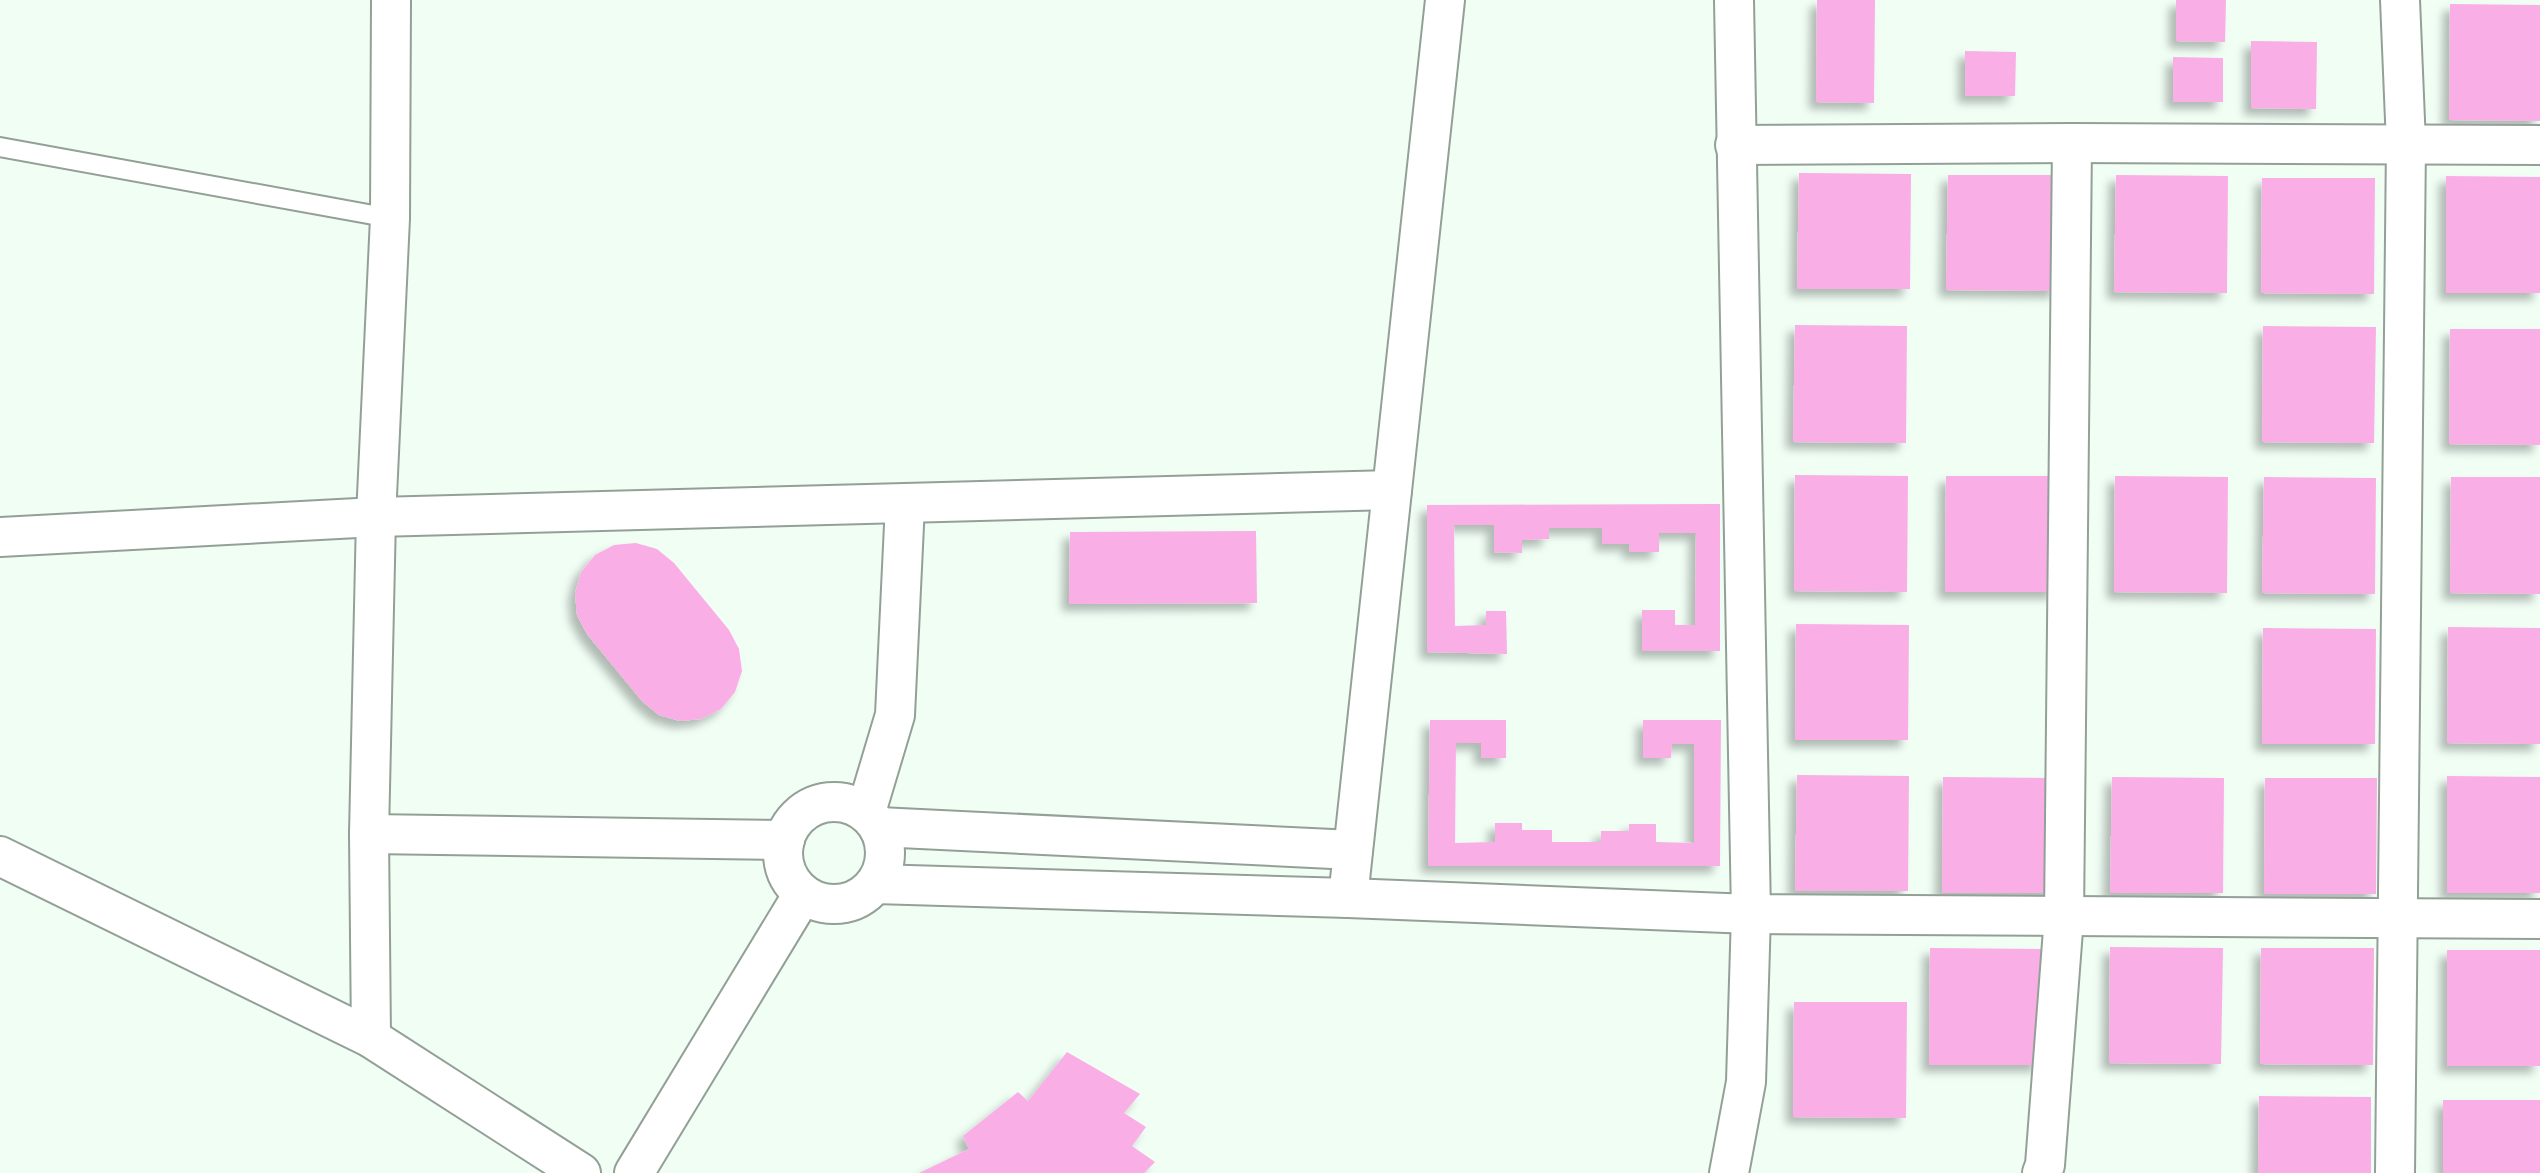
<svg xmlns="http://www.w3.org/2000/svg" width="2540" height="1173" font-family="Karla,sans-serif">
  <defs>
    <filter id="shadow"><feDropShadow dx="-7" dy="7" stdDeviation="4" flood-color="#0004"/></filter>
  </defs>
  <rect width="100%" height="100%" fill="#f0fef4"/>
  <g fill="#faaee6" filter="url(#shadow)">
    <path d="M1817,0h58l-1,103 -58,-1z"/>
    <path d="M2176,0h50l-1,42 -49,-1z"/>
    <path d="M2450,4l90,1v116l-91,-1z"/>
    <path d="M2251,41l66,1 -1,67 -65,-1z"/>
    <path d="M1965,51l51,1 -1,44h-50z"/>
    <path d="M2173,57l50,1v44h-50z"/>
    <path d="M1799,173l112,1 -1,115h-113z"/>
    <path d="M1948,175h112l-2,116 -112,-1z"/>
    <path d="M2116,175l112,1 -1,117 -113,-1z"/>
    <path d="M2446,176l94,1v116h-94z"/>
    <path d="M2262,178h113l-1,116 -113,-1z"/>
    <path d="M1795,325l112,1 -1,117 -113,-1z"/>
    <path d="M2263,326l113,1 -2,116 -112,-1z"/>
    <path d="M2450,329h90v116l-91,-1z"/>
    <path d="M1795,475l113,1 -1,116 -113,-1z"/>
    <path d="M1946,476h112l-1,116h-112z"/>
    <path d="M2115,476l113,1 -1,116 -113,-1z"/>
    <path d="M2264,477l112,1 -1,116 -113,-1z"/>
    <path d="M2451,477h89v117l-90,-1z"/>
    <path d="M1720,504v147h-78v-41h33v15h20l1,-92h-37v19h-30l1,-8h-28v-16h-53v11l-27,1v13l-28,-1v-27h-40l1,101 31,-1v-14h20l1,43 -80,-2v-147z"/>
    <path d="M1256,531l1,72 -188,1 1,-72z"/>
    <path d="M636,543l21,6 17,14 55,67 10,19 3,22 -7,21 -14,17 -20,10 -21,2 -21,-6 -17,-14 -55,-67 -10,-19 -2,-22 6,-21 14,-17 19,-10z"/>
    <path d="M1796,624l113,1 -1,115h-113z"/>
    <path d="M2448,627l92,1v116l-93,-1z"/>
    <path d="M2263,628l113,1 -1,115h-113z"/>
    <path d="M1430,720h76v38h-25v-15h-25l-1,100 40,-1v-19h27v7h30v12h49v-11h28v-7h27v18l38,1v-99h-22l-1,14h-28v-38h78l-1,146h-292z"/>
    <path d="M1797,775l112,1 -1,115h-113z"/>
    <path d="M2447,776l93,1v116h-93z"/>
    <path d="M1943,777l113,1 -1,115h-113z"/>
    <path d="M2112,777l112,1 -1,115h-113z"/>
    <path d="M2265,778h112l-1,116h-112z"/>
    <path d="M2110,947l113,1 -2,116 -112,-1z"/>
    <path d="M1930,948l112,1 -1,116h-112z"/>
    <path d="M2261,948h113l-1,117 -113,-1z"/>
    <rect x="2447" y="950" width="93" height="116"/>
    <path d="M1794,1002h113l-1,116 -113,-1z"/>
    <path d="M1067,1052l73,42 -16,19 22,14 -14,19 23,16 -11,11h-225l50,-24 -6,-13 55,-44 10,9z"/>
    <path d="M2259,1096l112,1v76h-113z"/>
    <rect x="2443" y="1100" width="97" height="73"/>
  </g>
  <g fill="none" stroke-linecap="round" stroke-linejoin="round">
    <g stroke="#93a097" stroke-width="22">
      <path id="lane" d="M0,147l390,71"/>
    </g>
    <g stroke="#93a097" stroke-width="42">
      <g id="street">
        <path d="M1735,145l337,-2 468,2"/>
        <path d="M0,537l376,-20 1016,-27"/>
        <circle cx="834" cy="853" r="51"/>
        <path d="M866,812l29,-97 10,-211"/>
        <path d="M879,827l474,23"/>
        <path d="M369,834l416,6"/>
        <path d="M0,856l371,182 210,135"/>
        <path d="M875,884l473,14 403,16 789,5"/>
        <path d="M1348,898l97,-898"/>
        <path d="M371,1038l-2,-204 7,-317 14,-299 1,-218"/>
        <path d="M634,1173l169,-279"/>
        <path d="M1729,1173l17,-91 5,-168 -17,-914"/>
        <path d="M2042,1173l3,-8 19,-248 8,-774"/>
        <path d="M2395,1173l11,-1029 -6,-144"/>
      </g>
    </g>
    <use href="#lane" stroke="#fff" stroke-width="18"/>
    <use href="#street" stroke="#fff" stroke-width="38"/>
  </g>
</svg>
